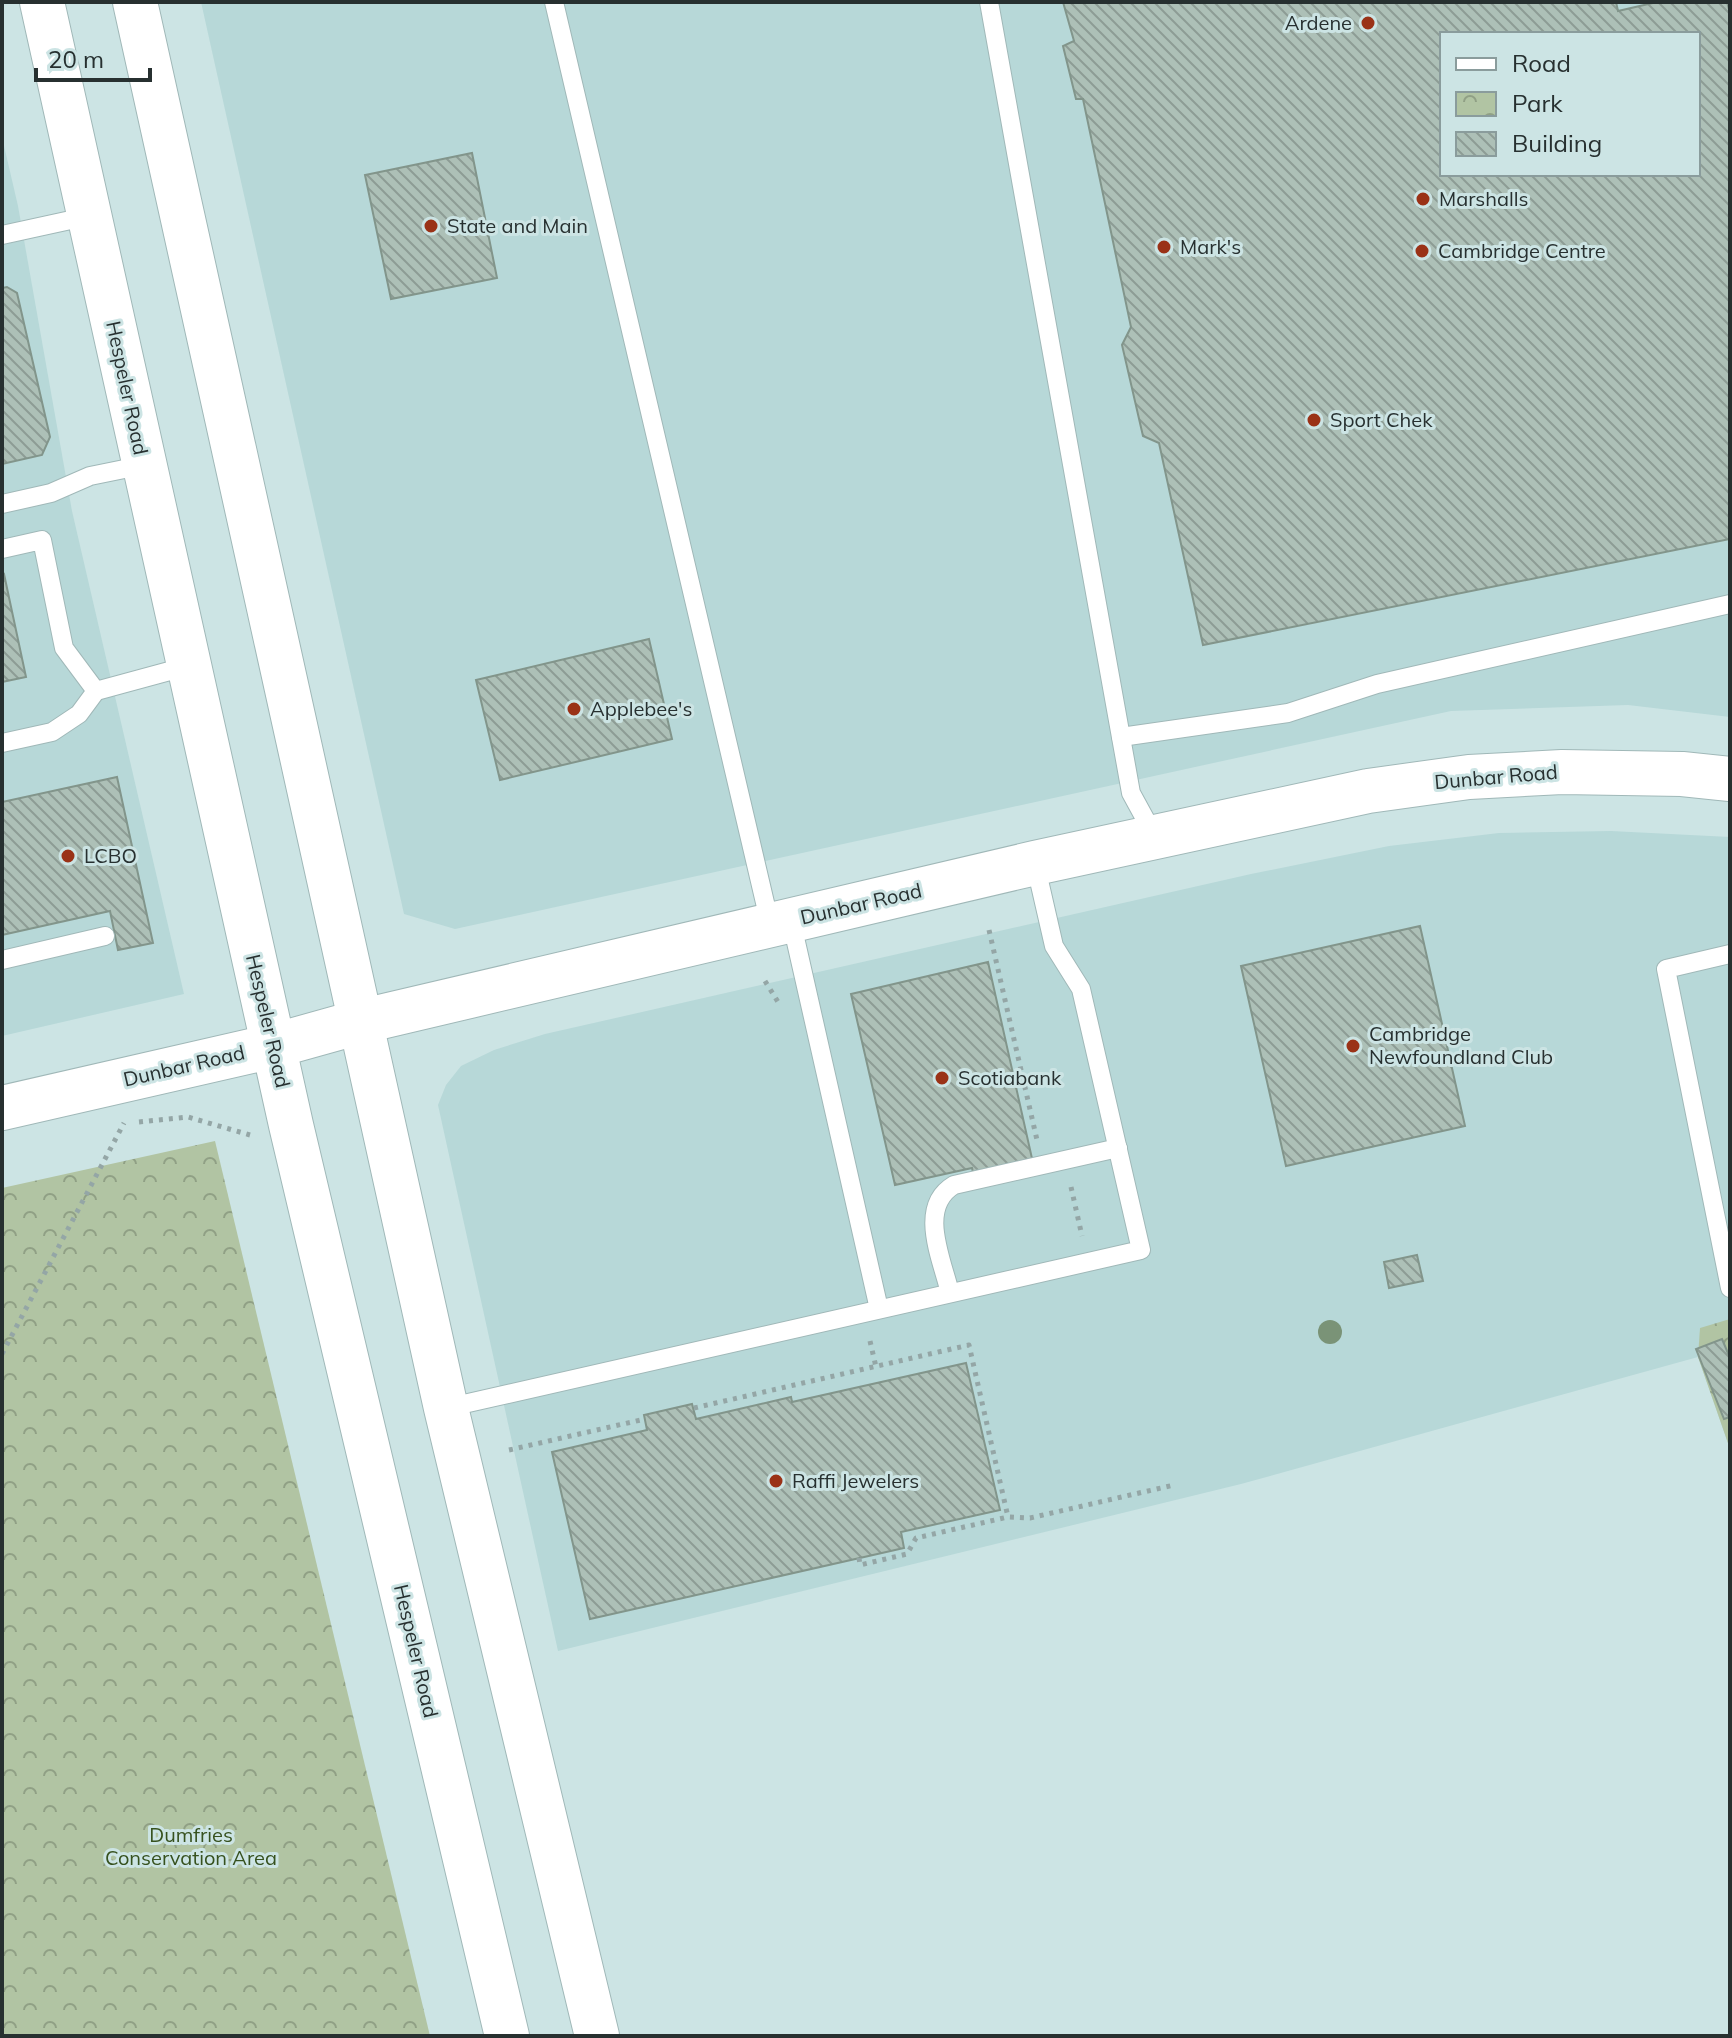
<svg xmlns="http://www.w3.org/2000/svg" width="1732" height="2038" font-family="Mulish,sans-serif">
  <defs>
    <pattern id="park-crowns" width="20" height="18" patternUnits="userSpaceOnUse" patternTransform="scale(2)"><rect width="20" height="18" fill="#b1c4a3"/><path d="M2 6a3 3 0 1 1 6 0M12 15a3 3 0 1 1 6 0" fill="none" stroke="#90a085"/></pattern>
    <pattern id="building-back-hatch" width="6" height="6" patternUnits="userSpaceOnUse" patternTransform="scale(2)"><rect width="6" height="6" fill="#adc0b7"/><path d="M-1 5l2 2M0 0l6 6M5-1l2 2" fill="none" stroke="#8d9c95"/></pattern>
  </defs>
  <rect width="100%" height="100%" fill="#cce4e4"/>
  <g fill="#b7d8d8" fill-rule="evenodd">
    <path d="M201,2h1529v715l-102,-12 -177,6 -996,218 -51,-15zM1442,34h256v140h-256z"/>
    <path d="M2,137l16,69 54,305 112,483 -182,42z"/>
    <path d="M1611,831l119,6v612l-32,-92 -457,127 -683,167 -120,-546 8,-20 15,-19 33,-16 51,-16 706,-160 138,-28 110,-13z"/>
  </g>
  <g fill="url(#park-crowns)">
    <path d="M215,1141l215,895h-428v-848z"/>
    <path d="M1730,1319v130l-32,-92 2,-29z"/>
  </g>
  <g fill="url(#building-back-hatch)" stroke="#82958b" stroke-width="2" fill-rule="evenodd">
    <path d="M1063,2h553l2,9 39,-9h70l3,11v526l-527,106 -44,-202 -16,-7 -21,-91 9,-18 -48,-228h-7l-13,-53 11,-5zM1442,34h256v140h-256z"/>
    <path d="M472,153l25,125 -106,21 -26,-124z"/>
    <path d="M7,287l10,6 33,144 -8,18 -40,9v-176z"/>
    <path d="M4,574l22,103 -24,5v-107z"/>
    <path d="M649,639l23,100 -172,41 -24,-100z"/>
    <path d="M117,777l36,166 -35,7 -8,-39 -108,24v-133z"/>
    <path d="M1420,926l45,200 -179,40 -45,-200z"/>
    <path d="M988,962l45,201 -59,14 -2,-9 -77,17 -44,-191z"/>
    <path d="M1417,1255l6,26 -34,7 -5,-26z"/>
    <path d="M1722,1339l8,19v59l-6,2 -28,-70z"/>
    <path d="M966,1363l34,147 -99,22 3,16 -314,71 -38,-167 95,-22 -3,-15 48,-11 4,15 95,-22 1,5z"/>
  </g>
  <g fill="none" stroke-linecap="round" stroke-linejoin="round">
    <g stroke="#a0b8b8" stroke-width="20">
      <g id="service">
        <path d="M554,2l216,922"/>
        <path d="M989,2l142,791 24,44"/>
        <path d="M2,235l87,-19"/>
        <path d="M2,504l49,-11 39,-17 54,-11"/>
        <path d="M2,549l40,-9 22,108 32,43"/>
        <path d="M1121,737l167,-24 89,-29 353,-80"/>
        <path d="M2,743l50,-11 27,-18 17,-23 92,-25"/>
        <path d="M791,920l88,389"/>
        <path d="M1730,954l-64,15 64,319"/>
        <path d="M2,960l103,-24"/>
        <path d="M950,1293c-8,-34 -33,-86 4,-108l164,-37"/>
        <path d="M446,1408l695,-158 -60,-261 -27,-43 -19,-83"/>
      </g>
    </g>
    <g stroke="#a0b8b8" stroke-width="46">
      <g id="tertiary">
        <path d="M359,1022l676,-159 333,-72 101,-14 93,-5 120,2 48,5"/>
        <path d="M2,1108l271,-62"/>
      </g>
    </g>
    <g stroke="#a0b8b8" stroke-width="46">
      <path id="secondary" d="M273,1046l86,-24"/>
    </g>
    <g stroke="#a0b8b8" stroke-width="46">
      <g id="primary">
        <path d="M42,2l249,1123 216,911"/>
        <path d="M135,2l311,1406 151,628"/>
      </g>
    </g>
    <g stroke="#94a6a6" stroke-width="5" stroke-dasharray="4 6" stroke-linecap="butt">
      <path d="M989,930l48,210"/>
      <path d="M765,981l13,21"/>
      <path d="M139,1122l49,-5 62,18"/>
      <path d="M1071,1187l11,49"/>
      <path d="M870,1341l6,26"/>
      <path d="M2,1354l122,-231"/>
      <path d="M694,1408l275,-63 39,172"/>
      <path d="M509,1450l136,-31"/>
      <path d="M859,1558l1,7 47,-11 9,-16 92,-21 22,1 144,-33"/>
    </g>
    <use href="#service" stroke="#fff" stroke-width="18"/>
    <use href="#tertiary" stroke="#fff" stroke-width="44"/>
    <use href="#secondary" stroke="#fff" stroke-width="44"/>
    <use href="#primary" stroke="#fff" stroke-width="44"/>
  </g>
  <circle fill="#7a9377" cx="1330" cy="1332" r="12"/>
  <g fill="#9a3217" stroke="#cce4e4" stroke-width="3">
    <circle cx="1368" cy="23" r="8"/>
    <circle cx="1423" cy="199" r="8"/>
    <circle cx="431" cy="226" r="8"/>
    <circle cx="1164" cy="247" r="8"/>
    <circle cx="1422" cy="251" r="8"/>
    <circle cx="1314" cy="420" r="8"/>
    <circle cx="574" cy="709" r="8"/>
    <circle cx="68" cy="856" r="8"/>
    <circle cx="1353" cy="1046" r="8"/>
    <circle cx="942" cy="1078" r="8"/>
    <circle cx="776" cy="1481" r="8"/>
  </g>
  <g text-anchor="middle" stroke-width="6" stroke-linejoin="round" paint-order="stroke">
    <g font-size="20" fill="#273030" stroke="#cce4e4" text-anchor="start">
      <text x="1352" y="30" text-anchor="end">Ardene</text>
      <text x="1439" y="206">Marshalls</text>
      <text x="447" y="233">State and Main</text>
      <text x="1180" y="254">Mark's</text>
      <text x="1438" y="258">Cambridge Centre</text>
      <text x="1330" y="427">Sport Chek</text>
      <text x="590" y="716">Applebee's</text>
      <text x="84" y="863">LCBO</text>
      <text x="1369" y="1041">Cambridge<tspan x="1369" dy="23">Newfoundland Club</tspan></text>
      <text x="958" y="1085">Scotiabank</text>
      <text x="792" y="1488">Raffi Jewelers</text>
    </g>
    <g font-size="20" fill="#273030" stroke="#cce4e4">
      <text transform="translate(127 388) rotate(78)" y="7">Hespeler Road</text>
      <text transform="translate(1496 777) rotate(-5)" y="7">Dunbar Road</text>
      <text transform="translate(861 904) rotate(-13)" y="7">Dunbar Road</text>
      <text transform="translate(268 1021) rotate(77)" y="7">Hespeler Road</text>
      <text transform="translate(184 1066) rotate(-13)" y="7">Dunbar Road</text>
      <text transform="translate(416 1651) rotate(77)" y="7">Hespeler Road</text>
    </g>
    <g font-size="20" fill="#36511e" stroke="#cce4e4">
      <text x="191" y="1842">Dumfries<tspan x="191" dy="23">Conservation Area</tspan></text>
    </g>
  </g>
  <rect width="1732" height="2038" fill="none" stroke="#273030" stroke-width="8"/>
  <rect x="1440" y="32" width="260" height="144" fill="#cce4e4" stroke="#8a9c9c" stroke-width="2"/>
  <rect x="1456" y="58" width="40" height="12" fill="#ffffff" stroke="#8a9c9c" stroke-width="2"/>
  <text x="1512" y="72" font-size="24" fill="#273030">Road</text>
  <rect x="1456" y="92" width="40" height="24" fill="url(#park-crowns)" stroke="#8a9c9c" stroke-width="2"/>
  <text x="1512" y="112" font-size="24" fill="#273030">Park</text>
  <rect x="1456" y="132" width="40" height="24" fill="url(#building-back-hatch)" stroke="#8a9c9c" stroke-width="2"/>
  <text x="1512" y="152" font-size="24" fill="#273030">Building</text>
  <path d="M36 68v12h114v-12" fill="none" stroke="#273030" stroke-width="4"/>
  <text x="48" y="68" font-size="24" fill="#273030" stroke="#cce4e4" stroke-width="6" paint-order="stroke">20 m</text>
</svg>
